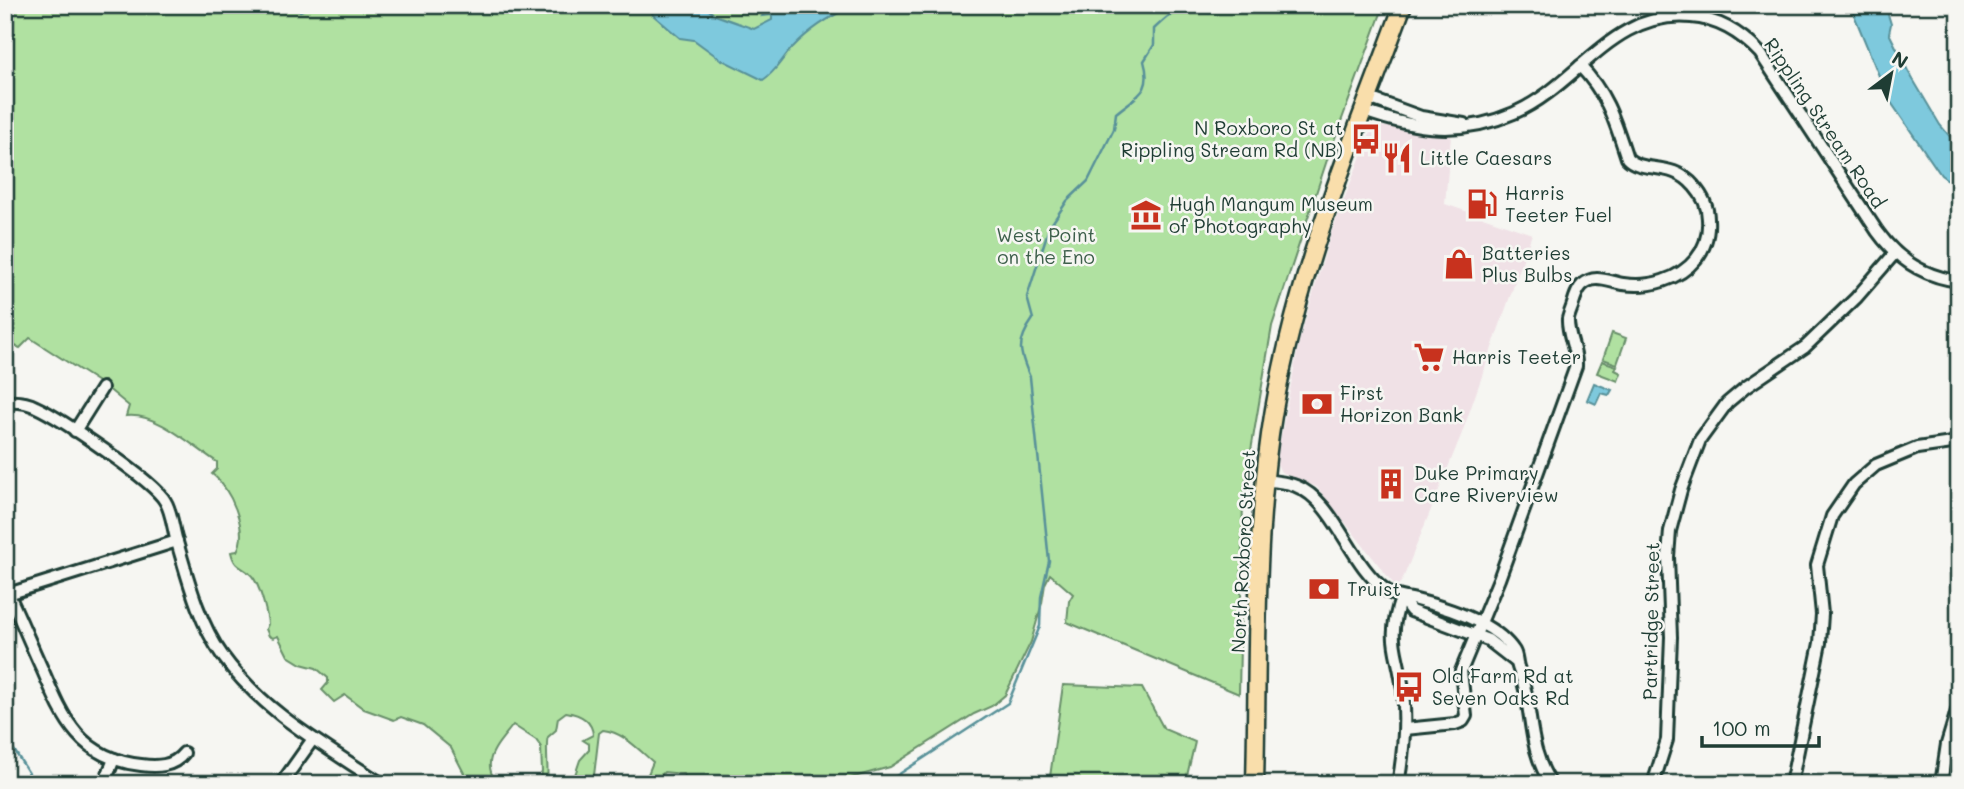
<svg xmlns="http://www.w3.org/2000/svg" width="1964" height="789" font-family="Mali,sans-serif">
  <rect width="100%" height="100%" fill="#f6f6f2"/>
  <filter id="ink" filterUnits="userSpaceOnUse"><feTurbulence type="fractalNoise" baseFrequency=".0143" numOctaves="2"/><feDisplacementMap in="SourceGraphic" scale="14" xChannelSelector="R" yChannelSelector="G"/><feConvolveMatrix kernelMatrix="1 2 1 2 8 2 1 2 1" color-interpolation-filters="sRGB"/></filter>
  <g filter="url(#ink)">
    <path fill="#f0e1e6" d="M1373,125l78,11 -6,68 87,30 -70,199 -60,148 -6,6 -79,-100 -36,-15 -5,-10 24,-124 31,-105z"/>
    <g fill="#b0e1a1" stroke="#688f6a" stroke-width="2">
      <path d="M5,5h1379l-56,152 -56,169 -29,172 -4,196 -172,-72 2,-21 4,-7 -23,-20 -5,10 -3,19 -11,39 -26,53 -13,11 -18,8 -84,53 -61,17h-146l3,-6 -3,-4 -19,-2 -10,12h-10l9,-22c-15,-13 -30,-30 -50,-32l-4,3 -6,51h-21l8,-24 9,-10v-6l-6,-4 10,-5c-1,-15 -14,-21 -27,-23l-8,6 -2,12c0,0 -8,7 -8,7 -3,4 1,37 -1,47h-10l5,-12 -1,-25 -5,-7 -23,-15c-8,11 -25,27 -23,42 0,5 4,12 6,17h-33l2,-9 -14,-27 -28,-23 -22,-8 -7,3 -30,-11 -19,-14 -11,7 -12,-12 6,-7v-5l-12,-10 -15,-4 -13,-8 -10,-20 -5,2 -4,-2 -3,-7 2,-5c-1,-11 -8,-39 -16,-48 -8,-10 -17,-6 -21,-24l6,-1c12,-21 -7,-64 -25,-77l5,-5v-7c-25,-16 -60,-50 -91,-46l3,-10 -23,-19 -76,-49 -10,10 -15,-6z"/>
      <path d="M1612,333l14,5 -9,26 -14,-5z"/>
      <path d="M1602,361l15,5 -2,4 6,3 -3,8 -21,-8z"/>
      <path d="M1063,685l79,3 22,41 31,13 -10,42h-136z"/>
    </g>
    <g fill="#7ec9dd" stroke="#589199" stroke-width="2">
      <path d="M648,5h55l12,10 39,14 18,-9v-5l-10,1 4,-6 17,-5h71c-21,10 -45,25 -61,42 -11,11 -16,24 -30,33l-43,-21 -26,-19 -14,-2 -27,-23z"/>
      <path d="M1850,5h35l6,19 -2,9 19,38 32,54 19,22v41l-18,-13 -53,-77z"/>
      <path d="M1594,383l18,7 -3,5 -8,-2 -5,11 -9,-4z"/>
    </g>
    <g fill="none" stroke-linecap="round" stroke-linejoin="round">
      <g stroke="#589199" stroke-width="2.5">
        <path d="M285,5l15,6 13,-6"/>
        <path d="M5,736l25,39 2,9"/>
        <path d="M884,784l124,-81 32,-77 1,-29 8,-36 -19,-184c-11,-25 -14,-34 3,-58l-6,-22 22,-69 18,-27 21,-20 26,-52 2,-16c22,-18 37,-21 28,-52l10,-16v-16c20,-19 27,-25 55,-16l17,-8"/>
      </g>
      <g stroke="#1f3d34" stroke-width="16">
        <g id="minor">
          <path d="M1369,98l52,19 43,7"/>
          <path d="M1364,111c53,19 97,25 150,2 65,-28 97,-103 177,-96 28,2 51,17 69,36l117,178c20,28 47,46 82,50"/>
          <path d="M5,402c11,-1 22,0 31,5 24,11 118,74 129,94 7,11 8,28 12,41 11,37 22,81 45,113 41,57 100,89 157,127"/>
          <path d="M75,431l27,-43"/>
          <path d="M1265,480c10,2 22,2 31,6 39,15 54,79 90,104 10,8 19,7 30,10 32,8 80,23 98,51 3,5 2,10 4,16 17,42 7,76 33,117"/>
          <path d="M5,587c14,28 25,56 38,84 21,49 37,87 98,94 16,2 32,2 43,-12"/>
          <path d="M8,594l169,-53"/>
          <path d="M1401,598l10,13 77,29 27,21"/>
          <path d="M1405,729l50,-5 8,-3 3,-5 -5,-45 38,-92 77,-213c1,-16 -9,-31 -8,-47 1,-5 4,-11 5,-15 2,-7 4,-14 9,-19 13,-12 27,-3 41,-1 26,4 56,-4 73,-25 9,-11 13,-25 12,-40 0,-12 -6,-24 -14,-33 -22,-26 -52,-12 -67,-28 -12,-36 -19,-63 -47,-92"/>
          <path d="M104,784l10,-25"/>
          <path d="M281,784l32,-45"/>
          <path d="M1398,784c6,-32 8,-62 5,-94 -5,-41 -17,-48 -2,-92"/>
          <path d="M1653,784l14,-44 4,-103 -3,-80 2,-26 11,-41 19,-50 27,-37 19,-16 59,-40 51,-49 39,-45"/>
          <path d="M1791,784l29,-141 2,-29 -5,-49 15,-49 22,-32 22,-19 41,-17 42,-6"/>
          <path d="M1941,784l6,-40 12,-40"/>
        </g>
      </g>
      <g stroke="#1f3d34" stroke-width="21">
        <path id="highway" d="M1255,784c3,-116 -1,-234 15,-349 21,-150 81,-289 133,-430"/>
      </g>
      <use href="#minor" stroke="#f6f6f2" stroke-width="10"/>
      <use href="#highway" stroke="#f9deab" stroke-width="16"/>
    </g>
  </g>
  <defs>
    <g id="bus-bare" transform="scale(2.415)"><path d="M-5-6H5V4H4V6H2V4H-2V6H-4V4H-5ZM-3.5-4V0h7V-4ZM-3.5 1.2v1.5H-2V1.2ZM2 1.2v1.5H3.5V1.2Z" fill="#c8321e" stroke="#f6f6f2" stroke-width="2.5" paint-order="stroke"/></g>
    <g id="restaurant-bare" transform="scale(2.415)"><path d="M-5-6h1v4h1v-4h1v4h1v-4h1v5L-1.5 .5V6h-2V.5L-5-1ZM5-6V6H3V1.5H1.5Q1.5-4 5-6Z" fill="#c8321e" stroke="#f6f6f2" stroke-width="2.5" paint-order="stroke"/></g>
    <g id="fuel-bare" transform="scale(2.415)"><path d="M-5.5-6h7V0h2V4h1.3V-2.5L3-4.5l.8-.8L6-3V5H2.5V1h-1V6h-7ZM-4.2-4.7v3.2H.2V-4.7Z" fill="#c8321e" stroke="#f6f6f2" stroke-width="2.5" paint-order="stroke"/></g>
    <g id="museum-bare" transform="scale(2.415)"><path d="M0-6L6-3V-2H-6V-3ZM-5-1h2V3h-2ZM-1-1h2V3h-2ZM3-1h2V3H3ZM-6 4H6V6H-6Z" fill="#c8321e" stroke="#f6f6f2" stroke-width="2.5" paint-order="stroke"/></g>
    <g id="shop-bare" transform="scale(2.415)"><path d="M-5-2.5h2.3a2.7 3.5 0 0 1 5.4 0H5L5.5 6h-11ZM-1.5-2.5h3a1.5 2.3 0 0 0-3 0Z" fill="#c8321e" stroke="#f6f6f2" stroke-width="2.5" paint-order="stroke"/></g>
    <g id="supermarket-bare" transform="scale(2.415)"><path d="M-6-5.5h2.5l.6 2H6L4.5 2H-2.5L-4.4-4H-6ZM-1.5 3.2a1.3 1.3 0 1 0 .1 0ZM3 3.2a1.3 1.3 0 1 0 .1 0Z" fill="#c8321e" stroke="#f6f6f2" stroke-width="2.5" paint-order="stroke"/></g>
    <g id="bank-bare" transform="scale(2.415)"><path d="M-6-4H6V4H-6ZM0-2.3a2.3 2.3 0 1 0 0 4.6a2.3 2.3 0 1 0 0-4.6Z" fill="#c8321e" stroke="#f6f6f2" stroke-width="2.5" paint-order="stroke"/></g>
    <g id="building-bare" transform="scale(2.415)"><path d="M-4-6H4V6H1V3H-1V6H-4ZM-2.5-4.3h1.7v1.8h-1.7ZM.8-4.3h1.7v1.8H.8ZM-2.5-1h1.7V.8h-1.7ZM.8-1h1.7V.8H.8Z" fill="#c8321e" stroke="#f6f6f2" stroke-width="2.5" paint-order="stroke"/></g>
  </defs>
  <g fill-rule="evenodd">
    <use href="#bus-bare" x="1366" y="139"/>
    <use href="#restaurant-bare" x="1397" y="158"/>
    <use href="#fuel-bare" x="1482" y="204"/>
    <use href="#museum-bare" x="1146" y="215"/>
    <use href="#shop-bare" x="1459" y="264"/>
    <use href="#supermarket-bare" x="1429" y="357"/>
    <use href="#bank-bare" x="1317" y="404"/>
    <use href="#building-bare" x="1391" y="484"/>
    <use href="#bank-bare" x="1324" y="589"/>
    <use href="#bus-bare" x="1409" y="687"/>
  </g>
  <g text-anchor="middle" stroke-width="5" stroke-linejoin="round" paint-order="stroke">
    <g font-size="19" fill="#1f3d34" stroke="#f6f6f2">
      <text transform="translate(1825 123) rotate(56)" y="7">Rippling Stream Road</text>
      <text transform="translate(1243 551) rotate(-87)" y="7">North Roxboro Street</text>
      <text transform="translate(1651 621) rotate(-89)" y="7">Partridge Street</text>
    </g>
    <g font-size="19" fill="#1f3d34" stroke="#f6f6f2" text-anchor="start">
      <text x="1343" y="135" text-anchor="end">N Roxboro St at<tspan x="1343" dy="22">Rippling Stream Rd (NB)</tspan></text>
      <text x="1420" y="165">Little Caesars</text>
      <text x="1505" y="200">Harris<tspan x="1505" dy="22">Teeter Fuel</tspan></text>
      <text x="1169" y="211">Hugh Mangum Museum<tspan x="1169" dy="22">of Photography</tspan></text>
      <text x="1482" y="260">Batteries<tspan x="1482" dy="22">Plus Bulbs</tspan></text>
      <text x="1452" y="364">Harris Teeter</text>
      <text x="1340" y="400">First<tspan x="1340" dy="22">Horizon Bank</tspan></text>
      <text x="1414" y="480">Duke Primary<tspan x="1414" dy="22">Care Riverview</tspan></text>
      <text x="1347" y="596">Truist</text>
      <text x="1432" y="683">Old Farm Rd at<tspan x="1432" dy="22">Seven Oaks Rd</tspan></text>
    </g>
    <g font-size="19" fill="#3c5e4a" stroke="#f6f6f2">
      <text x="1046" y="242">West Point<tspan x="1046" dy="22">on the Eno</tspan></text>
    </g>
  </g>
  <rect width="1964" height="789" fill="none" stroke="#f6f6f2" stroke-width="28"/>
  <rect x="14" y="14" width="1936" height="761" fill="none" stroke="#1f3d34" stroke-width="2.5" filter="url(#ink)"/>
  <g transform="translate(1891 74) rotate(32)" stroke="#f6f6f2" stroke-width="5" paint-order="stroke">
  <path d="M0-5L12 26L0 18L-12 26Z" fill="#1f3d34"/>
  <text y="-10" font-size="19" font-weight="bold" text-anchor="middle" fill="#1f3d34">N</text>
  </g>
  <path d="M1702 736v10h117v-10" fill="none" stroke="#1f3d34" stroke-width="3.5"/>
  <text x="1712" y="736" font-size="21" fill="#1f3d34" stroke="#f6f6f2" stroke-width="5" paint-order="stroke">100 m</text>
</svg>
